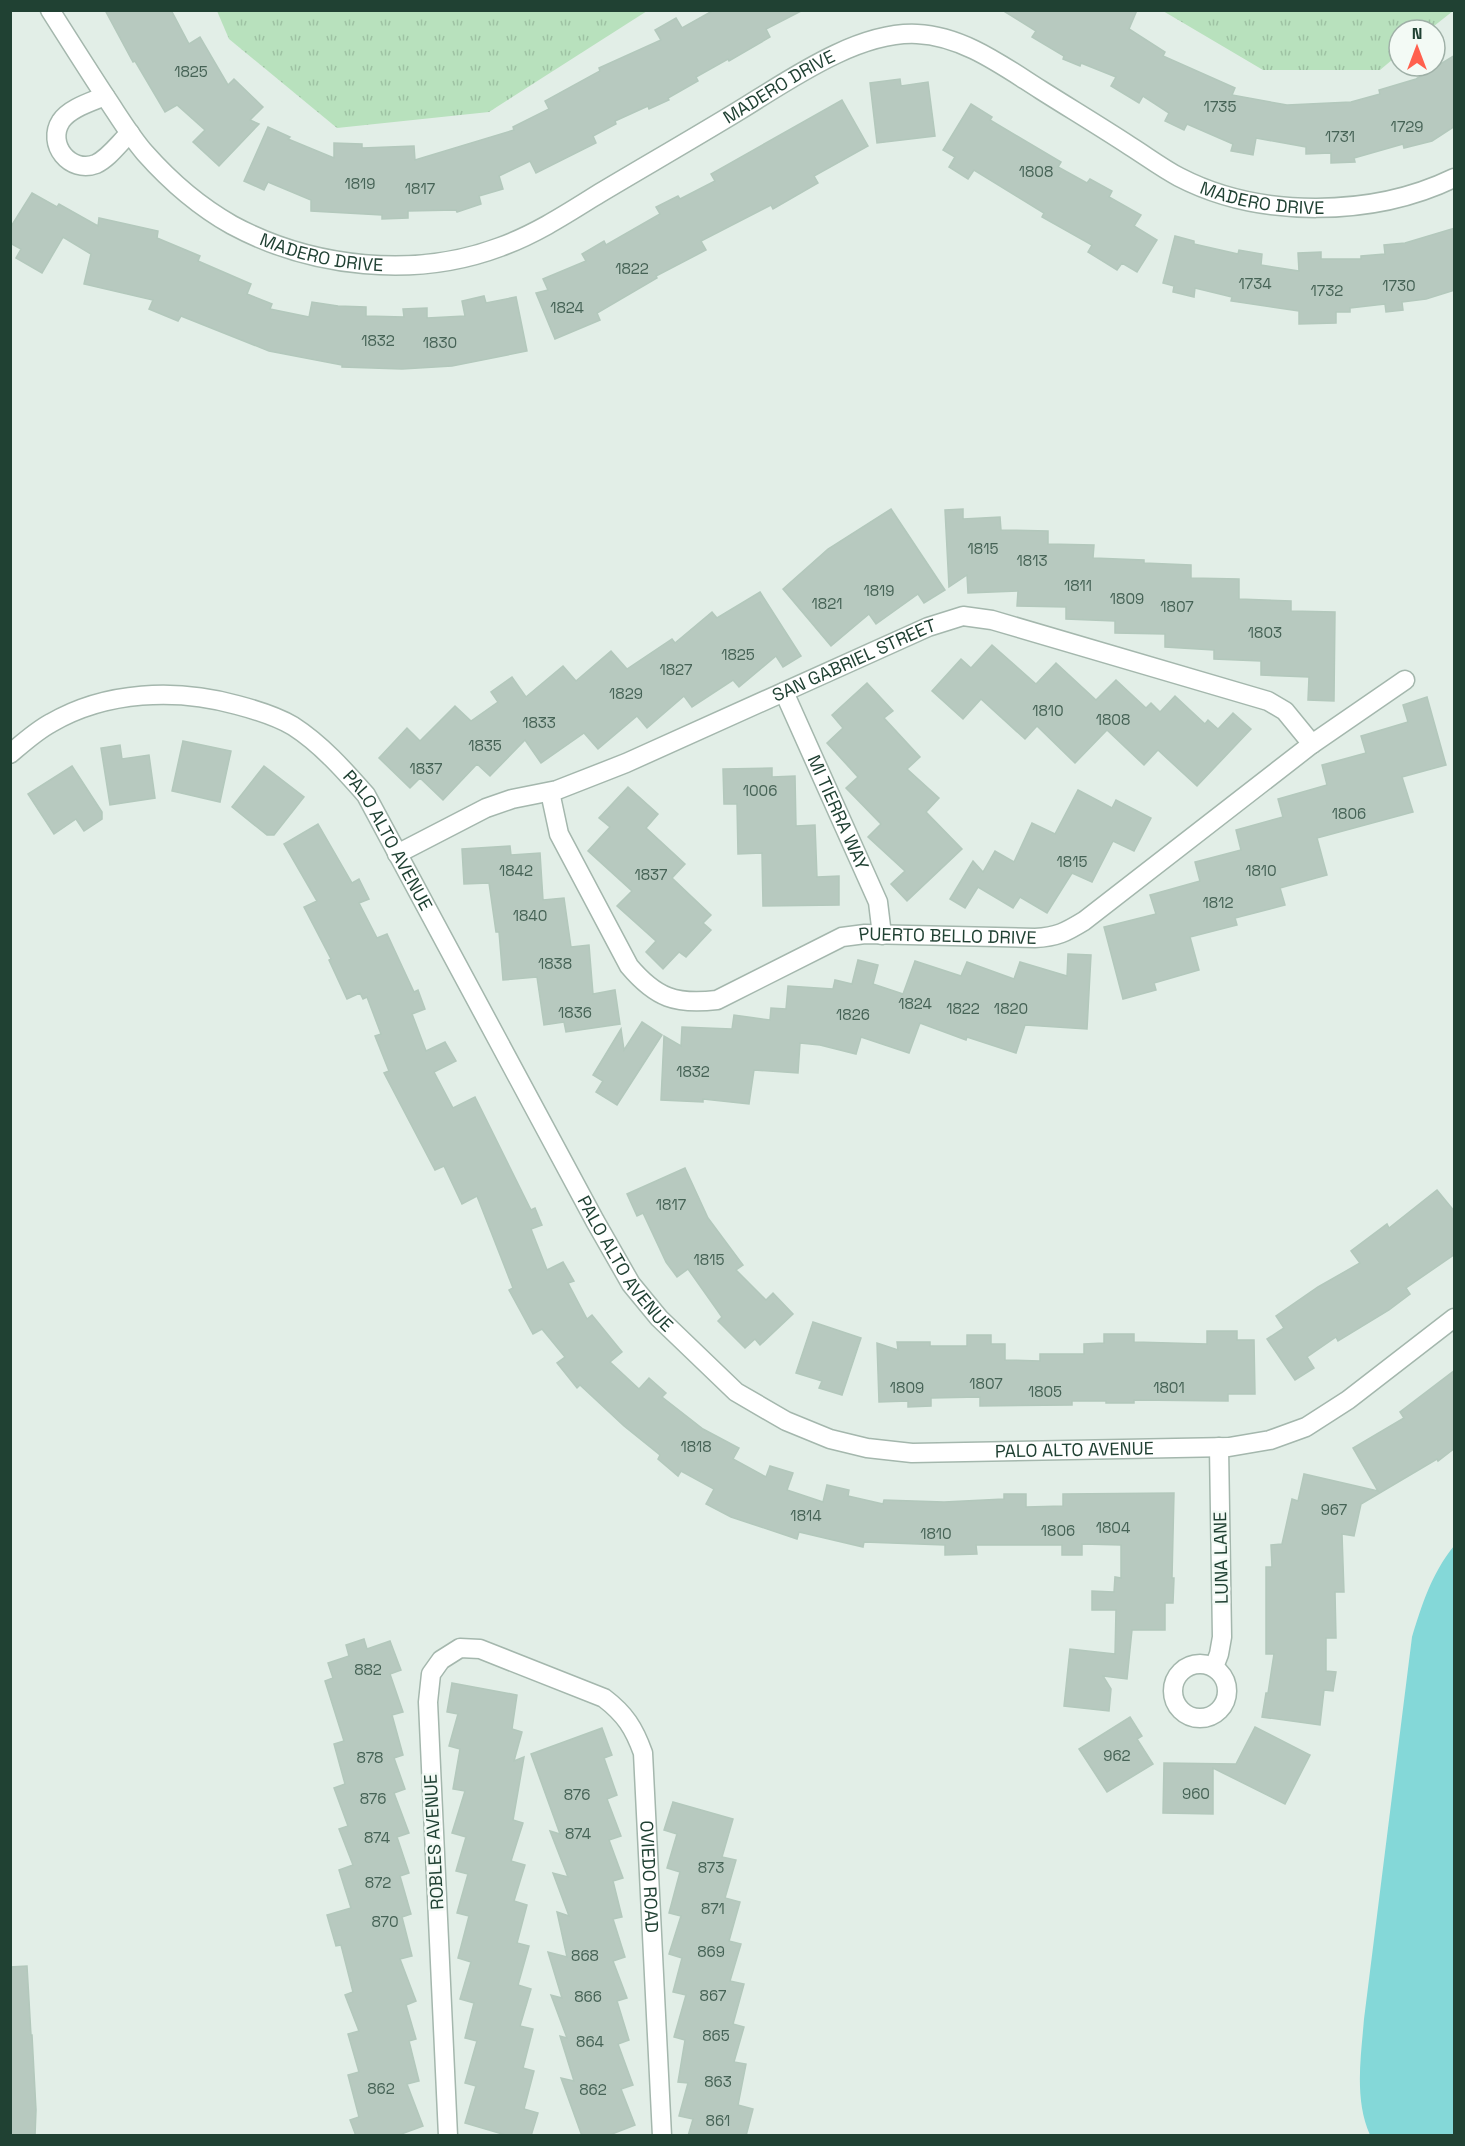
<svg xmlns="http://www.w3.org/2000/svg" width="1465" height="2146" font-family="'Space Grotesk',sans-serif">
  <defs>
    <pattern id="grass-tufts" width="24" height="20" patternUnits="userSpaceOnUse" patternTransform="scale(1.5)"><rect width="24" height="20" fill="#b8e1bd"/><path d="M3 7l-1-3M5 7V3M7 7l1-3M15 17l-1-3M17 17v-4M19 17l1-3" fill="none" stroke="#9ec2a3"/></pattern>
  </defs>
  <rect width="100%" height="100%" fill="#e2eee7"/>
  <g fill="url(#grass-tufts)">
    <path d="M217,11h430l-158,101 -152,16 -108,-89z"/>
    <path d="M1163,11h290l-24,19h-30v24l-19,16h-117z"/>
  </g>
  <path fill="#84d8d8" d="M1454,1546v589h-84c-16,-36 -9,-78 -6,-116l48,-382c10,-33 20,-64 42,-91z"/>
  <g fill="#b7c9bf" stroke="#b3c8bc" stroke-width="1.5">
    <path d="M105,10h66l18,34 11,-7 28,48 6,-6 29,28 -13,13 9,4 -40,42 -26,-24 12,-12 -28,-25 -12,7 -30,-51 -2,1z"/>
    <path d="M714,10h89l-37,19 4,8 -41,24 -1,-2 -32,18 2,4 -30,17 1,2 -20,9 -1,-3 -33,15 1,3 -23,12 3,7 -60,30 -6,-12 -31,15 4,13 -24,7 2,8 -24,8 -1,-2 -48,1v7l-26,1v-4l-71,-4v-11l-43,-18 -4,8 -20,-9 24,-54 22,10 -2,2 46,19v-15l28,1v4l52,-2 1,14 99,-30 -1,-3 36,-18 -4,-8 55,-30 -1,-3 62,-28 -6,-10 21,-12 6,10z"/>
    <path d="M1002,10h135l-8,19 36,23 -2,4 72,32 -3,7 55,10 64,-3 29,-8 -1,-4 37,-11 39,-24v71l-23,15 -28,7 -1,-4 -49,14 1,4 -24,1v-10l-25,1v-7l-50,-9 -3,17 -22,-4 2,-7 -46,-20 -3,6 -19,-9 4,-8 -26,-17 -4,7 -28,-17 5,-9 -35,-14 -1,3 -17,-7 1,-3 -32,-19 4,-6z"/>
    <path d="M900,79l1,7 27,-4 7,54 -58,7 -7,-60z"/>
    <path d="M842,100l26,46 -54,30 4,7 -45,26 -2,-4 -70,36 5,9 -50,26 1,2 -60,35 3,7 -45,19 -19,-46 12,-3 -5,-11 43,-18 -4,-7 22,-13 2,4 54,-31 -4,-7 22,-11 2,3 35,-18 -4,-7z"/>
    <path d="M971,104l21,13 -2,3 71,42 -3,5 29,16 3,-4 22,12 -3,6 32,18 -7,11 23,14 -20,32 -15,-9 -5,7 -29,-18 4,-7 -50,-28 2,-4 -70,-43 -6,9 -19,-12 6,-10 -12,-7z"/>
    <path d="M32,193l25,14 2,-3 39,22 1,-8 59,13 -1,7 43,18 -2,5 53,23 -4,10 25,10 -2,5 39,8 3,-15 26,4 28,1v9l38,1 -1,-8 24,-1v10l38,-2 -3,-15 22,-5 2,7 30,-6 11,54 -75,15 -50,3 -60,-2v-2l-73,-14 -88,-35 -3,5 -29,-12 4,-9 -69,-16 7,-30 -28,-17 -21,36 -26,-15 5,-9 -11,-6v-15z"/>
    <path d="M1455,228v62l-29,9 -24,3 1,8 -17,2 -1,-8 -35,4v4h-14v11l-37,1v-13l-68,-10 1,-4 -37,-9 -1,9 -21,-5 1,-6 -11,-3 12,-47 19,5v3l44,10 1,-4 23,4 -1,11 38,6 -1,-18 23,-1v7h40v-3l24,-2 -1,-9 21,-2z"/>
    <path d="M891,509l54,81 -21,13 -6,-9 -42,30 -7,-10 -38,32 -48,-57 45,-40z"/>
    <path d="M963,509v10l37,-2 1,13 47,1v13l46,1 -1,13 51,2v3l47,2v13l48,1v20l52,2v10l44,1 -1,89 -26,-1 1,-23 -48,-2v-14l-47,-2v-9l-49,-3v-13l-50,-1v-12l-49,-2v-12l-49,-1 1,-15 -50,2 -1,-18 -18,12 -4,-77z"/>
    <path d="M760,592l41,64 -18,11 -7,-11 -37,31 -6,-7 -41,27 -8,-11 -37,32 -10,-12 -39,33 -14,-16 -43,30 -16,-23 -35,36 -13,-12 -34,36 -23,-22 -10,10 -31,-30 28,-30 13,13 35,-35 16,15 27,-19 -7,-10 21,-15 14,20 37,-31 13,15 35,-30 16,18 45,-30 3,4 37,-31 5,6z"/>
    <path d="M992,645l44,39 20,-21 40,37 20,-20 30,28 5,-5 9,9 15,-16 30,28 3,-4 10,9 15,-16 18,16 -54,57 -39,-36 -14,15 -37,-35 -32,33 -38,-37 -12,13 -44,-40 -18,20 -31,-28 29,-32 10,9z"/>
    <path d="M867,683l26,28 -9,7 36,39 -13,12 32,29 -13,14 36,37 -55,52 -16,-17 14,-13 -37,-34 13,-13 -35,-36 12,-11 -31,-34 16,-15 -11,-13z"/>
    <path d="M1427,697l19,68 -44,12 11,35 -96,26 10,37 -47,13 5,17 -50,13 2,7 -47,12 9,33 -45,13 2,7 -33,9 -19,-72 52,-13 -6,-19 50,-14 -5,-19 46,-12 -5,-20 47,-13 -5,-18 49,-14 -5,-20 44,-12 -5,-17 47,-14 -5,-17z"/>
    <path d="M183,741l48,10 -11,51 -48,-11z"/>
    <path d="M120,745l2,14 27,-4 6,43 -45,7 -9,-57z"/>
    <path d="M72,766l30,46v7l-18,12 -8,-12 -22,15 -26,-40z"/>
    <path d="M264,766l40,31 -30,38h-7l-35,-28z"/>
    <path d="M772,768v9l23,-1 1,50 19,-1 2,52 22,-1v29l-76,1 -1,-53 -24,1 -1,-50h-13l-1,-35z"/>
    <path d="M628,787l30,27 -12,14 39,36 -13,14 39,37 -8,8 8,7 -25,27 -7,-5 -16,17 -17,-17 10,-11 -39,-35 15,-15 -44,-40 22,-24 -11,-9z"/>
    <path d="M1078,790l34,18 4,-8 35,18 -17,33 -21,-10 -21,41 -20,-9 -25,40 -27,-16 -7,11 -35,-21 -13,21 -15,-9 23,-38 10,11 12,-21 19,11 18,-39 23,11z"/>
    <path d="M318,824l34,59 7,-4 10,20 -10,4 18,35 10,-4 27,58 4,-2 7,19 -13,5 14,37 19,-9 11,19 -22,11 19,36 22,-11 56,113 4,-2 7,17 -11,4 16,41 16,-8 11,19 -6,2 19,36 5,-4 30,37 -12,10 29,27 10,-11 17,15 -4,4 41,32 36,19 -6,11 33,18 4,-11 23,7 -6,17 36,12 4,-17 22,5 -1,6 35,8 1,-4 60,2 60,-3v-5h22v13l37,-1v-12l111,-1 -2,85h2l-1,25h-8v27h-33l-5,49 -24,-3 8,13 -2,22 -45,-5 6,-57 45,5 1,-44h-24v-19l22,1 1,-15 6,1v-33l-39,-1v11h-20v-10h-86l1,9 -32,1v-10l-81,-3 -1,5 -64,-15 -2,7 -66,-22 -25,-13 8,-15 -33,-18 -3,5 -20,-17 2,-4 -36,-29 -44,-41 -3,3 -20,-25 8,-6 -23,-28 -9,5 -24,-44 4,-2 -36,-92 -15,8 -18,-38 -9,4 -51,-97 5,-2 -14,-35 6,-2 -14,-37 -4,2 -3,-6 -13,6 -18,-39 2,-1 -27,-52 13,-6 -33,-57z"/>
    <path d="M510,846l1,9 29,-2 3,47 21,-2 7,49 18,-2 4,49 22,-4 5,34 -54,8 -2,-10 -20,3 -7,-48 -34,3 -4,-48h-3l-7,-49 -25,1 -2,-35z"/>
    <path d="M1068,954l23,1 -4,74 -62,-4 -9,28 -49,-16 -1,3 -46,-17 -11,30 -48,-16 -5,17 -36,-9 -20,-2 -2,30 -44,-3 -5,34 -46,-5v3l-42,-2 3,-64 17,10 1,-19 50,2 2,-14 36,5 1,-12 15,1 2,-23 45,3 2,-9 17,4 6,-24 20,5 -5,19 30,10 12,-33 46,15 6,-14 47,17 6,-17 47,14z"/>
    <path d="M642,1022l20,13 -45,70 -21,-13 7,-11 -10,-6 28,-46 3,21z"/>
    <path d="M685,1168l23,50 35,47 -7,5 30,30 7,-7 20,21 -33,31 -5,-6 -10,9 -27,-27 4,-4 -34,-48 -11,8 -11,-15 -23,-49 -6,3 -10,-22z"/>
    <path d="M1437,1190l18,22v42l-49,34 4,6 -21,16 -51,31 -2,-4 -29,20 7,11 -19,12 -28,-41 17,-11 -8,-12 42,-29 42,-24 -9,-12 36,-27 2,4z"/>
    <path d="M813,1322l48,16 -19,57 -23,-7 3,-7 -26,-8z"/>
    <path d="M1207,1331h30v9h17l1,54h-27v7l-94,-1v3h-28v-2h-34v4l-92,1v-9l-49,1v8l-23,1v-6l-29,1 -2,-59 21,7 -1,-8h33v4h37v-11h24v9h14v16l35,1v-7h44v-10l20,-1v-9h30v8l73,2z"/>
    <path d="M1455,1370v78l-17,13 -1,-2 -76,45 -7,32 -12,-2 2,58h-9l1,46h-10v33l10,1 -3,19 -9,-1 -4,35 -58,-8 4,-24h2l6,-39h-8v-87h6l-1,-22 11,-1 10,-45 6,2 6,-27 74,17 -25,-43 51,-30 -4,-6z"/>
    <path d="M364,1639l3,10 23,-8 11,29 -11,4 13,38 -11,3 11,40 -9,3 11,31 -11,4 15,40 -12,4 12,36 -9,3 11,38 -9,3 10,39 -12,3 16,42 -10,4 10,34 -7,2 10,40 -12,3 16,42 -27,10h-40l-6,-16 9,-3 -11,-42 11,-3 -11,-38 11,-3 -14,-36 8,-3 -12,-47 -5,1 -9,-31 24,-7 -12,-38 14,-5 -14,-36 9,-3 -14,-38 11,-4 -11,-40 10,-3 -19,-60 8,-3 -5,-15 21,-7 -3,-11z"/>
    <path d="M452,1683l65,12 -5,34 10,3 -8,29 10,-4 -11,63 10,3 -12,38 14,4 -11,36 13,4 -10,38 12,3 -11,39 13,4 -11,37 13,3 -10,39 11,3 -10,38 14,4 -7,23h-22l-44,-13 11,-37 -11,-3 12,-42 -12,-3 9,-35 -14,-4 11,-37 -13,-4 11,-42 -12,-3 11,-39 -12,-3 10,-34 -14,-4 13,-42 -12,-2 7,-40 -11,-3 9,-32 -11,-2z"/>
    <path d="M1130,1717l12,19 -5,3 16,25 -46,28 -28,-43z"/>
    <path d="M1255,1727l55,28 -25,49 -72,-36v46l-50,-1 1,-50 72,1z"/>
    <path d="M602,1728l10,27 -8,3 13,37 -10,4 14,37 -12,4 14,38 -10,3 9,36 -9,2 12,38 -12,4 14,37 -10,3 12,39 -11,4 15,41 -12,4 14,36 -28,11h-25l-21,-58 13,3 -14,-45 7,2 -16,-43 11,3 -14,-46 19,5 -10,-45 12,4 -16,-43 15,4 -18,-46 10,3 -29,-80z"/>
    <path d="M673,1802l60,17 -11,38 14,3 -11,38 15,4 -11,39 12,3 -11,37 14,3 -11,40 11,3 -10,35 12,2 -8,41 15,4 -7,27h-58l5,-17 -14,-3 9,-33 -10,-1 7,-42 -11,-3 12,-42 -13,-3 9,-34 -13,-4 12,-38 -12,-3 11,-41 -13,-4 10,-34 -13,-4z"/>
    <path d="M27,1966l4,69h1l4,75 -1,26h-25v-169z"/>
  </g>
  <g fill="none" stroke-linecap="round" stroke-linejoin="round">
    <g stroke="#a4b7ad" stroke-width="21">
      <g id="minor">
        <path id="s1" d="M50,10c19,30 38,60 57,89 12,18 24,38 38,54 24,27 55,54 87,72 80,43 183,54 268,22 36,-13 68,-34 100,-54 47,-28 94,-55 140,-83 49,-30 118,-79 177,-76 46,2 86,32 124,56 30,19 60,37 89,56 16,10 32,22 49,31 81,42 194,40 275,1"/>
        <path d="M105,96c-14,6 -35,12 -44,25 -15,23 9,53 35,43 13,-6 24,-22 34,-31"/>
        <path id="s2" d="M784,692l94,210 4,33"/>
        <path id="s3" d="M10,754c13,-11 26,-23 41,-31 55,-32 125,-35 186,-18 19,5 39,11 56,21 28,18 51,44 73,69l229,426 36,63 28,34 77,74 50,29 44,18 37,9 45,5 317,-6 41,-7 36,-13 42,-27 106,-82"/>
        <path id="s4" d="M550,792l9,42 70,132c27,32 47,39 88,34l125,-63 23,-3 170,4c22,-1 31,-6 49,-17l228,-177 93,-64"/>
        <path id="s5" d="M397,854l89,-46 26,-9 45,-9 69,-27 302,-136 35,-11 29,4 276,81 17,10 27,33"/>
        <circle cx="1200" cy="1691" r="27"/>
        <path d="M1214,1667l5,-13 3,-17 -3,-190"/>
        <path id="s6" d="M448,2136l-20,-434 3,-28 10,-14 19,-12 20,1 124,49c21,16 30,30 39,55l19,383"/>
      </g>
    </g>
    <use href="#minor" stroke="#fff" stroke-width="18"/>
  </g>
  <g text-anchor="middle" stroke-width="5" stroke-linejoin="round" paint-order="stroke">
    <g font-size="15" fill="#466356">
      <text x="191" y="77">1825</text>
      <text x="1220" y="112">1735</text>
      <text x="1407" y="132">1729</text>
      <text x="1340" y="142">1731</text>
      <text x="1036" y="177">1808</text>
      <text x="360" y="189">1819</text>
      <text x="420" y="194">1817</text>
      <text x="632" y="274">1822</text>
      <text x="1255" y="289">1734</text>
      <text x="1399" y="291">1730</text>
      <text x="1327" y="296">1732</text>
      <text x="567" y="313">1824</text>
      <text x="378" y="346">1832</text>
      <text x="440" y="348">1830</text>
      <text x="983" y="554">1815</text>
      <text x="1032" y="566">1813</text>
      <text x="1078" y="591">1811</text>
      <text x="879" y="596">1819</text>
      <text x="1127" y="604">1809</text>
      <text x="827" y="609">1821</text>
      <text x="1177" y="612">1807</text>
      <text x="1265" y="638">1803</text>
      <text x="738" y="660">1825</text>
      <text x="676" y="675">1827</text>
      <text x="626" y="699">1829</text>
      <text x="1048" y="716">1810</text>
      <text x="1113" y="725">1808</text>
      <text x="539" y="728">1833</text>
      <text x="485" y="751">1835</text>
      <text x="426" y="774">1837</text>
      <text x="760" y="796">1006</text>
      <text x="1349" y="819">1806</text>
      <text x="1072" y="867">1815</text>
      <text x="516" y="876">1842</text>
      <text x="1261" y="876">1810</text>
      <text x="651" y="880">1837</text>
      <text x="1218" y="908">1812</text>
      <text x="530" y="921">1840</text>
      <text x="555" y="969">1838</text>
      <text x="915" y="1009">1824</text>
      <text x="963" y="1014">1822</text>
      <text x="1011" y="1014">1820</text>
      <text x="575" y="1018">1836</text>
      <text x="853" y="1020">1826</text>
      <text x="693" y="1077">1832</text>
      <text x="671" y="1210">1817</text>
      <text x="709" y="1265">1815</text>
      <text x="986" y="1389">1807</text>
      <text x="907" y="1393">1809</text>
      <text x="1169" y="1393">1801</text>
      <text x="1045" y="1397">1805</text>
      <text x="696" y="1452">1818</text>
      <text x="1334" y="1515">967</text>
      <text x="806" y="1521">1814</text>
      <text x="1113" y="1533">1804</text>
      <text x="1058" y="1536">1806</text>
      <text x="936" y="1539">1810</text>
      <text x="368" y="1675">882</text>
      <text x="1117" y="1761">962</text>
      <text x="370" y="1763">878</text>
      <text x="1196" y="1799">960</text>
      <text x="577" y="1800">876</text>
      <text x="373" y="1804">876</text>
      <text x="578" y="1839">874</text>
      <text x="377" y="1843">874</text>
      <text x="711" y="1873">873</text>
      <text x="378" y="1888">872</text>
      <text x="713" y="1914">871</text>
      <text x="385" y="1927">870</text>
      <text x="711" y="1957">869</text>
      <text x="585" y="1961">868</text>
      <text x="713" y="2001">867</text>
      <text x="588" y="2002">866</text>
      <text x="716" y="2041">865</text>
      <text x="590" y="2047">864</text>
      <text x="718" y="2087">863</text>
      <text x="381" y="2094">862</text>
      <text x="593" y="2095">862</text>
      <text x="718" y="2126">861</text>
    </g>
    <g font-size="18" fill="#204133" stroke="#f3faf5">
      <text dy="6" stroke="none"><textPath href="#s1" startOffset="884">MADERO DRIVE</textPath></text>
      <text dy="6" stroke="none"><textPath href="#s1" startOffset="1422">MADERO DRIVE</textPath></text>
      <text dy="6" stroke="none"><textPath href="#s1" startOffset="380">MADERO DRIVE</textPath></text>
      <text dy="6" stroke="none"><textPath href="#s5" startOffset="498">SAN GABRIEL STREET</textPath></text>
      <text dy="6" stroke="none"><textPath href="#s2" startOffset="132">MI TIERRA WAY</textPath></text>
      <text dy="6" stroke="none"><textPath href="#s3" startOffset="454">PALO ALTO AVENUE</textPath></text>
      <text dy="6" stroke="none"><textPath href="#s4" startOffset="538">PUERTO BELLO DRIVE</textPath></text>
      <text dy="6" stroke="none"><textPath href="#s3" startOffset="940">PALO ALTO AVENUE</textPath></text>
      <text dy="6" stroke="none"><textPath href="#s3" startOffset="1462">PALO ALTO AVENUE</textPath></text>
      <text transform="translate(1221 1558) rotate(-91)" y="6">LUNA LANE</text>
      <text transform="translate(434 1842) rotate(-93)" y="6">ROBLES AVENUE</text>
      <text dy="6" stroke="none"><textPath href="#s6" startOffset="848">OVIEDO ROAD</textPath></text>
    </g>
  </g>
  <rect width="1465" height="2146" fill="none" stroke="#204133" stroke-width="24"/>
  <g transform="translate(1417 48)"><circle r="28" fill="#f3faf5" stroke="#9fb0a7" stroke-width="1.5"/>
  <path d="M0-4.5L10 22L0 15L-10 22Z" fill="#ff604e"/>
  <text y="-9" font-size="16" font-weight="bold" text-anchor="middle" fill="#204133">N</text>
  </g>
</svg>
